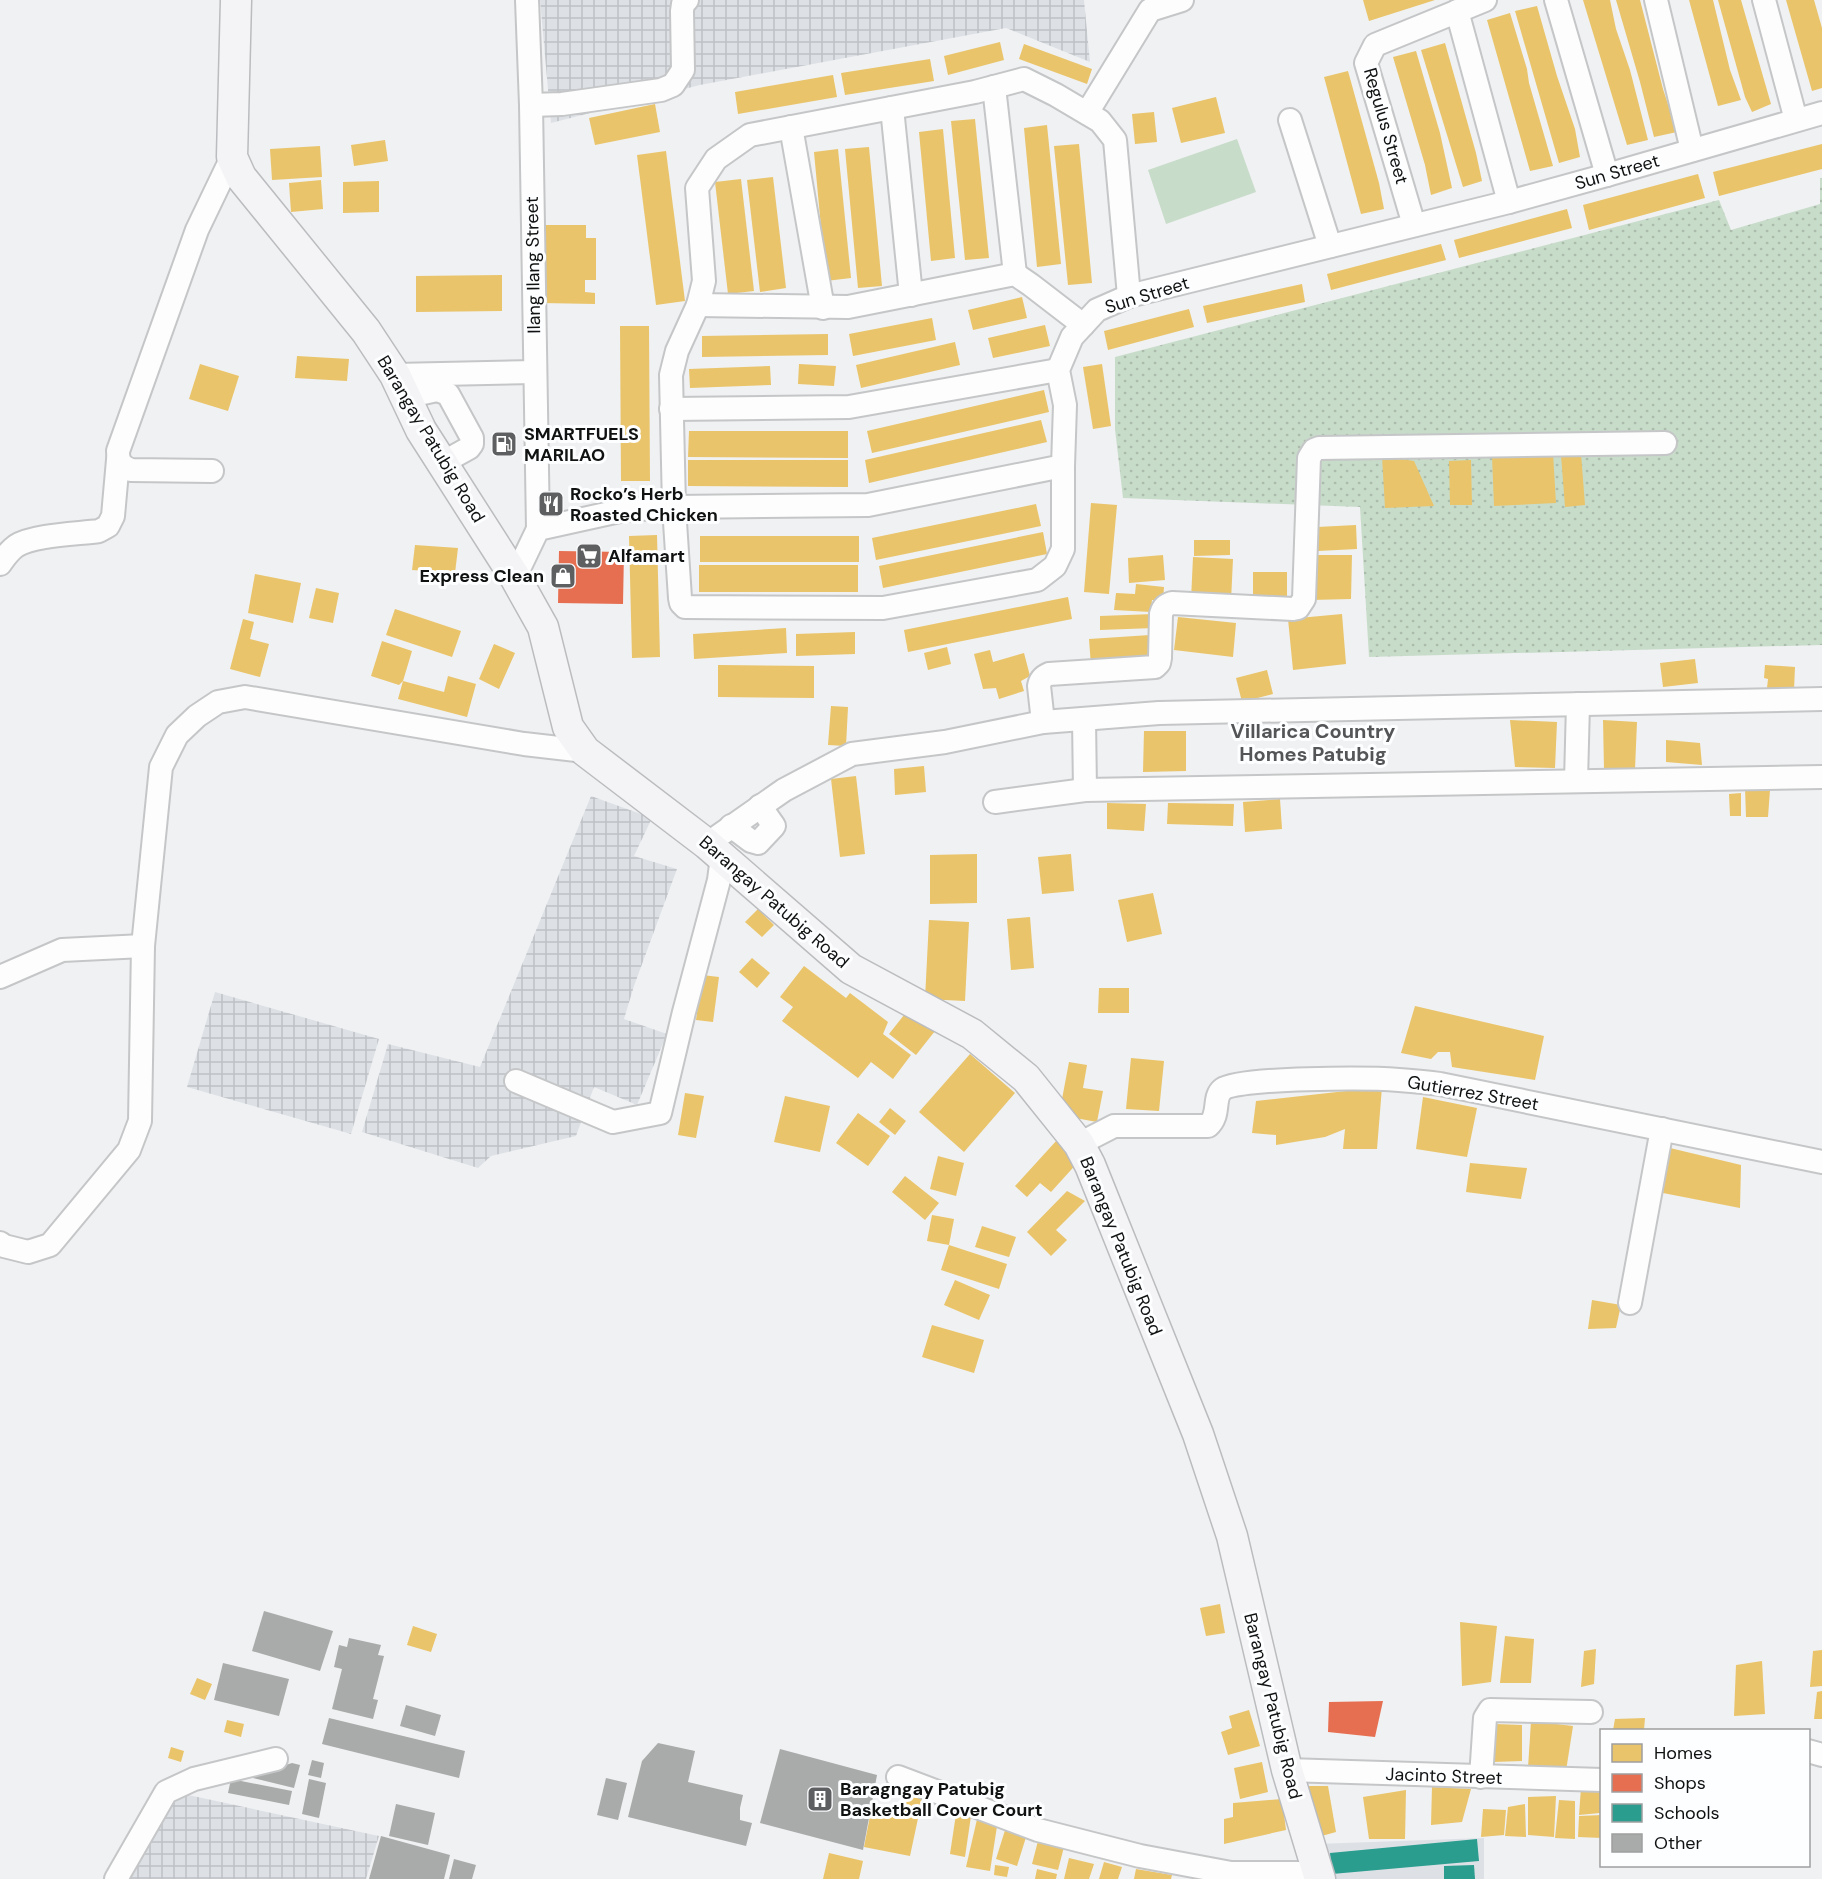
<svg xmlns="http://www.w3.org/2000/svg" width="1822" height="1879" font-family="'DM Sans',sans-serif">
  <defs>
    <pattern id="industrial-grid" width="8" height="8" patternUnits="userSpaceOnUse" patternTransform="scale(1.5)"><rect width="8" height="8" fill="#dde1e6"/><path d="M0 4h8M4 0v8" fill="none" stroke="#bdc0c4"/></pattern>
    <pattern id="grass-dots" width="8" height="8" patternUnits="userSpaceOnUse" patternTransform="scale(1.5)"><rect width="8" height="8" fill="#c8dcca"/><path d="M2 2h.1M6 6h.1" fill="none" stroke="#abbcac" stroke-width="1.8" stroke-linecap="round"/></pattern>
  </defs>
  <rect width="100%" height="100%" fill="#f0f1f2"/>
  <path fill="#dde1e6" d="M1484,1838v41h-155l-14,-35z"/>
  <g fill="url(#industrial-grid)">
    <path d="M540,0h544l6,62 -84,-34 -306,57 -149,38z"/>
    <path d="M591,796l61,22 -18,38 43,13 -43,117 -10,33 43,15 -30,71 -43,-18 -18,49 -85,20 -13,12 -116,-36 26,-88 92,23z"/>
    <path d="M215,992l164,47 -28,95 -164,-47z"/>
    <path d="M179,1793l200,43 -13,43h-238z"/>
  </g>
  <path fill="url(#grass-dots)" d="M1820,178h2v467l-453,12 -9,-150 -237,-9 -8,-69v-72l604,-157 12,30 89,-26z"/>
  <path fill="#c8dcca" d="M1237,139l19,53 -90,32 -18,-54z"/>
  <g fill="#e9c46a">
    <path d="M1363,0h72l-66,21z"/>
    <path d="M1583,0h27l6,29 14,41 18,70 -21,5z"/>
    <path d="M1616,0h24l23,89 14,43 -23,5 -14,-55z"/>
    <path d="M1689,0h24l17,70 11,30 -23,6z"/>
    <path d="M1718,0h23l30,104 -19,8 -7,-15z"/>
    <path d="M1786,0h28l8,28v60l-10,3z"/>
    <path d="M1537,6l20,70 18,53 5,28 -21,6 -44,-152z"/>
    <path d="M1510,13l17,56 2,14 24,83 -23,5 -43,-151z"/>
    <path d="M1000,42l4,18 -56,15 -4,-19z"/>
    <path d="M1445,43l31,110 6,28 -19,6 -42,-137z"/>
    <path d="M1024,44l68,25 -5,15 -68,-25z"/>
    <path d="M1416,51l24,82 12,55 -21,7 -6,-30 -32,-108z"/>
    <path d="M930,59l4,22 -89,14 -4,-22z"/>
    <path d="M1348,71l31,112 5,26 -23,5 -37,-137z"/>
    <path d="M833,75l4,22 -99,17 -3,-22z"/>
    <path d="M1216,97l9,36 -44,10 -9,-35z"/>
    <path d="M655,104l5,28 -65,13 -6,-27z"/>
    <path d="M1154,112l3,30 -22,2 -3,-30z"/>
    <path d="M975,119l14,139 -24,2 -14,-139z"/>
    <path d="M1047,125l14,139 -24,3 -13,-139z"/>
    <path d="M943,129l12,129 -24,3 -12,-129z"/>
    <path d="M385,140l3,21 -34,5 -3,-21z"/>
    <path d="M1079,144l13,139 -24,2 -14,-139z"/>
    <path d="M1822,144v25l-103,27 -6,-24z"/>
    <path d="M320,146l2,31 -50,3 -2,-31z"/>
    <path d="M869,147l13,139 -24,2 -13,-139z"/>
    <path d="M838,149l13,129 -25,3 -12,-129z"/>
    <path d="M666,151l19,150 -29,4 -19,-150z"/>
    <path d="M1698,174l7,24 -116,32 -6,-25z"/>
    <path d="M773,177l13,111 -26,4 -13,-112z"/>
    <path d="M741,179l13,112 -26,3 -13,-112z"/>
    <path d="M321,180l2,29 -32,3 -2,-29z"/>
    <path d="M379,181v31l-36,1v-31z"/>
    <path d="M1567,209l5,19 -113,30 -5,-18z"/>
    <path d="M543,225h43v13h10v42h-11v12l10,1v11l-53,-1z"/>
    <path d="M1441,244l5,16 -115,30 -4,-16z"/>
    <path d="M502,275v36l-86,1v-36z"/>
    <path d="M1302,284l3,18 -98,21 -4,-17z"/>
    <path d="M1022,297l5,21 -54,12 -5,-20z"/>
    <path d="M1189,309l5,18 -86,23 -4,-19z"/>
    <path d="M932,318l4,22 -83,16 -4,-22z"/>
    <path d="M1045,325l5,21 -57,12 -5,-20z"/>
    <path d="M620,326h29l1,155h-29z"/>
    <path d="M828,334v21l-126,2v-21z"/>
    <path d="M955,342l5,23 -99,23 -5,-23z"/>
    <path d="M297,356l52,3 -2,22 -52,-3z"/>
    <path d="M200,364l39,12 -11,35 -39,-12z"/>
    <path d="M799,364l37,2 -2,20 -36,-2z"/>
    <path d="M1102,364l9,62 -18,3 -10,-62z"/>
    <path d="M770,366l1,19 -81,3 -1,-19z"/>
    <path d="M1044,390l5,22 -177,41 -5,-22z"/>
    <path d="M1041,420l6,22 -178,41 -4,-23z"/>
    <path d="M689,431h159v27l-160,-1z"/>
    <path d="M1553,453l3,50 -62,3 -2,-50z"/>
    <path d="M1581,454l4,51 -20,2 -4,-52z"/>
    <path d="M1382,456l32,5 20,45 -49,2z"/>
    <path d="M688,460h160v27l-160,-1z"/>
    <path d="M1471,460l1,45h-22l-1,-44z"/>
    <path d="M1091,503l26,2 -8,89 -25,-2z"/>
    <path d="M1036,504l5,22 -165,34 -4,-22z"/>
    <path d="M1356,525l1,24 -39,2 -1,-24z"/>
    <path d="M1043,532l4,22 -164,34 -4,-22z"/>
    <path d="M657,535l3,122 -28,1 -3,-122z"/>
    <rect x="700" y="536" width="159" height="26"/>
    <path d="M1194,540h36v15l-36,1z"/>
    <path d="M415,545l43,3 -3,25 -43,-3z"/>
    <path d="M1163,555l2,25 -36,3 -1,-25z"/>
    <path d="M1311,555h41l-1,44 -40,1z"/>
    <path d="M1193,557l40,2 -2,42 -40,-1z"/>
    <rect x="699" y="565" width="159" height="27"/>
    <rect x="1253" y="572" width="34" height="30"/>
    <path d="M255,574l46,9 -8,40 -45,-10z"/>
    <path d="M1136,584l28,3 -1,14 -11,-1 -1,12 -37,-2 2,-17 19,1z"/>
    <path d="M316,588l23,5 -6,30 -24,-5z"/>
    <path d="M1068,597l4,22 -164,33 -4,-22z"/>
    <path d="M395,609l66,22 -9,26 -66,-22z"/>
    <path d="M1154,614v14l-54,2v-14z"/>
    <path d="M1342,614l4,50 -53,6 -5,-51z"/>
    <path d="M1178,617l58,6 -3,34 -59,-7z"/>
    <path d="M243,619l11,3 -4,17 19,5 -9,33 -30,-8z"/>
    <path d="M786,628l1,25 -93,6 -1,-25z"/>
    <path d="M855,632v22l-59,2v-22z"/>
    <path d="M1150,635l1,28 -60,3 -2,-27z"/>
    <path d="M382,641l30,10 -9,30 41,11 4,-16 28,8 -9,33 -69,-18 5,-18 -4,4 -28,-9z"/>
    <path d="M494,644l21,9 -16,36 -20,-10z"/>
    <path d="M947,647l4,17 -23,6 -4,-17z"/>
    <path d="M990,650l3,12 31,-9 6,23 -9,5 3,10 -25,8 -3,-11 -13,1 -9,-35z"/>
    <path d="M1695,659l3,24 -35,4 -3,-24z"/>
    <path d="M718,665l96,1v32l-96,-1z"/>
    <path d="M1765,665l30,2 -1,23 -27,-2 1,-9 -4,-1z"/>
    <path d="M1267,670l6,24 -31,8 -6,-24z"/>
    <path d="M831,706l17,1 -2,39 -18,-1z"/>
    <path d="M1510,720l47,2 -2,46 -40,-1z"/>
    <path d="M1603,720l34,2 -2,47h-31z"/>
    <path d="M1144,731h42v40l-43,1z"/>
    <path d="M1666,740l34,3 2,22 -36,-3z"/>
    <path d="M924,766l2,26 -31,3 -1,-26z"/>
    <path d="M856,776l9,78 -25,3 -9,-78z"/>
    <path d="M1745,787l25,3 -2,27h-22z"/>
    <path d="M1741,793v23h-11l-1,-22z"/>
    <path d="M1280,799l2,30 -37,3 -2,-30z"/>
    <path d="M1107,803l39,1 -2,27 -37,-2z"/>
    <path d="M1168,803l66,1 -1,22 -66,-2z"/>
    <path d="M977,854v49l-47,1v-49z"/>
    <path d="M1071,854l3,37 -32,3 -4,-37z"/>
    <path d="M1153,893l9,41 -35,8 -9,-42z"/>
    <path d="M758,909l16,16 -12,12 -17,-15z"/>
    <path d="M1030,917l4,51 -23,2 -4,-51z"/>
    <path d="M929,920l40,2 -4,79 -40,-2z"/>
    <path d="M752,958l18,15 -13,15 -18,-16z"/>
    <path d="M804,966l42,32 4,-5 38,29 -5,12 28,21 -18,24 -22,-17 -13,16 -76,-57 11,-14 -13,-10z"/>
    <path d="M702,975l17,2 -6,45 -17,-2z"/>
    <path d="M1099,988h30v25h-31z"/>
    <path d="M1415,1006l129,30 -9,44 -83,-13 -2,-15h-12l-7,7 -30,-6z"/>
    <path d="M908,1010l27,21 -19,24 -27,-21z"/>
    <path d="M970,1054l45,39 -51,59 -45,-40z"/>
    <path d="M1131,1058l33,3 -5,50 -33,-2z"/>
    <path d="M1069,1062l18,3 -4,23 20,3 -6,31 -38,-7z"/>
    <path d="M1382,1087l-5,62h-34l2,-20 -20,8 -49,8v-10l-24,-2 4,-32z"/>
    <path d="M685,1093l19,3 -8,42 -18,-3z"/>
    <path d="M785,1096l45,10 -10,46 -46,-10z"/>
    <path d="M1423,1097l54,11 -10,49 -51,-8z"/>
    <path d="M890,1108l16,13 -11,14 -16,-13z"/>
    <path d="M858,1113l32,23 -22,30 -32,-23z"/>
    <path d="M1057,1140l23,20 -29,32 -11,-9 -13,14 -12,-11z"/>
    <path d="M1670,1148l71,17 -1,43 -77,-15z"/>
    <path d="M938,1156l26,7 -8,33 -26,-7z"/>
    <path d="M1470,1163l57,5 -6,31 -55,-7z"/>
    <path d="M905,1176l34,27 -14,17 -33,-28z"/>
    <path d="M1067,1191l18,10 -29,29 11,10 -16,16 -24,-24z"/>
    <path d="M932,1215l22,4 -5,26 -22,-4z"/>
    <path d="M982,1226l34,11 -7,20 -34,-10z"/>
    <path d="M949,1245l58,19 -8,25 -58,-19z"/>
    <path d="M955,1280l35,15 -11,25 -35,-15z"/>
    <path d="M1592,1300l29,5 -5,23 -28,1z"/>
    <path d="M932,1325l52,15 -10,33 -52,-16z"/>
    <path d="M1220,1604l5,29 -19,3 -6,-28z"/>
    <path d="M1460,1622l37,4 -6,56 -29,4z"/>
    <path d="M413,1626l24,8 -6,18 -24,-7z"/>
    <path d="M1505,1636l29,3 -3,44h-31z"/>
    <path d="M1596,1649l-2,35 -13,3 3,-36z"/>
    <path d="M1822,1650v36l-12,1 3,-36z"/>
    <path d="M1762,1661l3,53 -31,2 2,-51z"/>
    <path d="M197,1678l15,6 -7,16 -15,-6z"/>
    <path d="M1822,1691v28h-8l3,-27z"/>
    <path d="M1249,1710l11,36 -32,9 -7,-23 11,-4 -3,-12z"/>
    <path d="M1645,1718l-1,12h-31l2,-11z"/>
    <path d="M227,1720l17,4 -3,13 -17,-5z"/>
    <path d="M1531,1721l42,5 -7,45 -38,-3z"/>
    <path d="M1496,1724l26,1v36l-29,1z"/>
    <path d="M171,1747l13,4 -3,11 -13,-4z"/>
    <path d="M1262,1762l6,30 -28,7 -6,-31z"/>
    <path d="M1307,1786h21l8,46 -18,5z"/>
    <path d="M1602,1786l-2,27 -21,2 2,-27z"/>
    <path d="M1432,1787l39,2 -9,33 -31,3z"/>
    <path d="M1406,1790l-1,49h-36l-6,-42z"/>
    <path d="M907,1792l16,3 -13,61 -46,-9 6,-31 17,1 4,-9h10z"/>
    <path d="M1556,1796l-2,41 -26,-2v-38z"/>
    <path d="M1282,1799l4,31 -62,14v-25l9,-2v-14z"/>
    <path d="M1559,1800l16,1v38l-20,-1z"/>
    <path d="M1525,1804l1,33 -21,-1 3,-29z"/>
    <path d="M1483,1809l23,1 -2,25 -23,2z"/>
    <path d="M956,1814l15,2 -6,41 -15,-3z"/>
    <path d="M978,1815l20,5 -8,51 -24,-4z"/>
    <path d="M1602,1815v23l-24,-1 1,-21z"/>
    <path d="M1006,1827l21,7 -10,32 -21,-7z"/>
    <path d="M1038,1841l26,6 -6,23 -26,-6z"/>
    <path d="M829,1853l34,8 -4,18h-36z"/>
    <path d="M1069,1858l25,6 -5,15h-25z"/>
    <path d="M1104,1862l18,5 -4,12h-19z"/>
    <path d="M995,1865l14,2 -2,10 -13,-2z"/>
    <path d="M1037,1869l20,5 -1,5h-21z"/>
    <path d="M1136,1869l36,6 -1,4h-37z"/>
  </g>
  <g fill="#e76f51">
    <path d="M559,551l65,1 -1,52 -65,-1z"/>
    <path d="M1383,1701l-8,36 -47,-5 1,-30z"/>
  </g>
  <g fill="#2a9d8f">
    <path d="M1477,1839l2,22 -147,13 -2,-21z"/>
    <path d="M1474,1865l1,14h-31v-13z"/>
  </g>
  <g fill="#a9aaaa">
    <path d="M264,1611l69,20 -13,40 -68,-20z"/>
    <path d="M349,1638l32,7 -3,10 6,1 -11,43 5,1 -5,19 -41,-10 10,-40 -8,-2 5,-22 8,2z"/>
    <path d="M223,1663l66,16 -10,37 -65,-16z"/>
    <path d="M406,1705l35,10 -6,21 -35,-10z"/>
    <path d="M329,1718l136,33 -6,27 -137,-34z"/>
    <path d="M658,1743l37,8 -7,31 55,13 -3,13v12l12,3 -6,23 -118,-29 14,-56z"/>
    <path d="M780,1749l97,26 -14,75 -103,-27z"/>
    <path d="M312,1760l12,3 -3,15 -13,-3z"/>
    <path d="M292,1763l8,2 -6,23 -45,-11z"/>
    <path d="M606,1778l21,5 -9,37 -21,-5z"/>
    <path d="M231,1779l61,12 -3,14 -61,-12z"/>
    <path d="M309,1779l17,4 -7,35 -17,-4z"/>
    <path d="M396,1804l39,9 -7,32 -39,-9z"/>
    <path d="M381,1836l69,19 -6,24h-75z"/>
    <path d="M454,1859l22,6 -4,14h-23z"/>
  </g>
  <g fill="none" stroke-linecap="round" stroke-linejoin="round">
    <g stroke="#c5c6c7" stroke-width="26">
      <g id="minor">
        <path d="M527,0l4,105 7,424"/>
        <path d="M1556,0l51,175"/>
        <path d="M1656,0l36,150"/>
        <path d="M1764,0l32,120"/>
        <path d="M1457,11l52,191"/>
        <path d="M994,87l21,187"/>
        <path d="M531,105l31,-1 99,-14 12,-5 10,-15 -1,-59 1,-7 4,-4"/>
        <path d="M892,108l19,187"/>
        <path d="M1087,113l63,-103 32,-10"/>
        <path d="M1290,120l40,126"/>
        <path d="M791,127l32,181"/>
        <path d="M1414,225l-48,-162 9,-18 110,-45"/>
        <path d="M698,305l150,2 167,-33 16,11 52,40"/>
        <path d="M395,375l140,-3"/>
        <path d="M405,397l32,-7 11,4 24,44v6l-3,4 -27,15"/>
        <path d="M671,409l178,-2 209,-37"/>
        <path d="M1063,466v83l-8,17 -18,14 -154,28 -198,-1 -4,-4 -1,-5 -6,-91 -3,-132 6,-24 21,-46 6,-24 -7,-93 19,-29 34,-24 225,-43 49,-13 32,16 44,26 15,19 14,156"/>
        <path d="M212,471l-81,-1c-10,-4 -13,-8 -13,-19l79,-221 35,-73"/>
        <path d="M0,564c5,-7 9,-13 16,-18 17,-11 61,-12 83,-15l9,-5 5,-10 5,-56"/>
        <path d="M515,577l23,-48 86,-19 50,-3 194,-2 195,-39 2,-61 -7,-35 14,-33 25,-27 32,-14 380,-94 98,-27 215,-62"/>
        <path d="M1084,719l1,71"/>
        <path d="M1043,722l-4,-36c1,-6 3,-9 10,-12l106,-7 4,-4 1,-5 1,-44c2,-7 5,-9 11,-11l121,6 5,-1 6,-9 5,-141 5,-8 5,-2 346,-5"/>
        <path d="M1576,781l2,-77"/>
        <path d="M995,802l90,-12 737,-13"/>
        <path d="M731,826l20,15 7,2 16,-17 -14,-20"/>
        <path d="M707,844l77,-54 68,-36 93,-12 98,-20 116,-9 663,-14"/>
        <path d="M0,977l62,-27 81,-4"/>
        <path d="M516,1081l97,41 47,-9 24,-101 35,-132 3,-23"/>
        <path d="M1079,1144l35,-18h94c13,-11 4,-29 15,-37 17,-12 149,-11 176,-9 14,1 27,2 41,4l382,78"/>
        <path d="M0,1243l4,3 24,6 22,-7 79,-95 11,-29 3,-175 18,-179 16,-32 20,-19 21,-14 27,-5 279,47 61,7"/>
        <path d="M1630,1303l32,-174"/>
        <path d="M1808,1751l14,4"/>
        <path d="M1287,1770l315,10"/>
        <path d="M898,1777l140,53 102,26 91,17h87"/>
        <path d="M1481,1777l4,-59 5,-8 101,2"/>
        <path d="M116,1879l50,-87 28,-13 82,-20"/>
      </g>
    </g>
    <g stroke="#bbbcbf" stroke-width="33">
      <path id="major" d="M236,0l-4,157 9,20 125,154 29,44 26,55 94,147 28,50 25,100 17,24 122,93 144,125 121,65 54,44 53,66 11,21 108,269 34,102 55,234 33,109"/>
    </g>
    <use href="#minor" stroke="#fdfdfd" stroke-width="22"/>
    <use href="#major" stroke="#f4f4f6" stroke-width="30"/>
  </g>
  <defs>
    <g id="fuel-square" transform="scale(1.35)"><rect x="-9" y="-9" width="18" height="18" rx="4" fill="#5e5f60" stroke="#fdfeff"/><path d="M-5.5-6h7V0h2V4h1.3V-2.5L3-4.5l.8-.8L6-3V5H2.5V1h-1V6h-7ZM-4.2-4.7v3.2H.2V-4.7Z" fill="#fff"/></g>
    <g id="restaurant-square" transform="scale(1.35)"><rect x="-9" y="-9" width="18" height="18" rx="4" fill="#5e5f60" stroke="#fdfeff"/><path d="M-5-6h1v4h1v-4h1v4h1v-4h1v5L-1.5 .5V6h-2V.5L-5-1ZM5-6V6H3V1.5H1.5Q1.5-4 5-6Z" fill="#fff"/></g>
    <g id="supermarket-square" transform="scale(1.35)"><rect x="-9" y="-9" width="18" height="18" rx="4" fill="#5e5f60" stroke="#fdfeff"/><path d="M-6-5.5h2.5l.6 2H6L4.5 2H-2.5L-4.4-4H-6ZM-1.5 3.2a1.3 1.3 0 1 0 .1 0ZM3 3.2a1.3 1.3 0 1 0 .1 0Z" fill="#fff"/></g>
    <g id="shop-square" transform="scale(1.35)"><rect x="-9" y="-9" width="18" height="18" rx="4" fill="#5e5f60" stroke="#fdfeff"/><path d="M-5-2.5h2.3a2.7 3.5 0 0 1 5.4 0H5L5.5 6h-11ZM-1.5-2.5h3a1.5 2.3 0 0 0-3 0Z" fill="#fff"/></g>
    <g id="building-square" transform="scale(1.35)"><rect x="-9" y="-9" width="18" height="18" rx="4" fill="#5e5f60" stroke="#fdfeff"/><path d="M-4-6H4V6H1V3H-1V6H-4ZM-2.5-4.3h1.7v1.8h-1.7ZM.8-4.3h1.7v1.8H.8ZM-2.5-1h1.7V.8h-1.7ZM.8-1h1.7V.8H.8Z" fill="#fff"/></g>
  </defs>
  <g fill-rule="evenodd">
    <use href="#fuel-square" x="504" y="444"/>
    <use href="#restaurant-square" x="551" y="504"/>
    <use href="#supermarket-square" x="589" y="556"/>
    <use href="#shop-square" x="563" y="576"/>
    <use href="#building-square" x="820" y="1799"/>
  </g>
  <g text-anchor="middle" stroke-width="6" stroke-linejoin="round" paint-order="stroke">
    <g font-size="18" fill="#101111" stroke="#fdfeff">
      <text transform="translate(1386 126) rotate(74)" y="6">Regulus Street</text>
      <text transform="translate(1617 172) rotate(-16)" y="6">Sun Street</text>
      <text transform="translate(533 265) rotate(-91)" y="6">Ilang Ilang Street</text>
      <text transform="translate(1147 295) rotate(-17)" y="6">Sun Street</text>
      <text transform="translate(431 439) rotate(59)" y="6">Barangay Patubig Road</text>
      <text transform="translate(774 902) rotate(41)" y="6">Barangay Patubig Road</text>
      <text transform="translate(1473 1093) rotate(10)" y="6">Gutierrez Street</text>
      <text transform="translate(1121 1246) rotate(68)" y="6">Barangay Patubig Road</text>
      <text transform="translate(1273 1706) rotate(76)" y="6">Barangay Patubig Road</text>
      <text transform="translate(1444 1776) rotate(2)" y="6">Jacinto Street</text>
    </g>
    <g font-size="18" font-weight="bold" fill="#101111" stroke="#fdfeff" text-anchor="start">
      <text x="524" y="440">SMARTFUELS<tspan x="524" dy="21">MARILAO</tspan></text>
      <text x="570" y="500">Rocko’s Herb<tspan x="570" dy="21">Roasted Chicken</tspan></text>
      <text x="608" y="562">Alfamart</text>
      <text x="544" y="582" text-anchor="end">Express Clean</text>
      <text x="840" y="1795">Baragngay Patubig<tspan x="840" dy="21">Basketball Cover Court</tspan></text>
    </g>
    <g font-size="20" font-weight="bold" fill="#535556" stroke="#fdfeff">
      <text x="1313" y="738">Villarica Country<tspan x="1313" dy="23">Homes Patubig</tspan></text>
    </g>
  </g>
  <rect x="1600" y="1729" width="210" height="138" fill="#fdfeff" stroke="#9e9fa0" stroke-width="1.5"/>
  <rect x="1612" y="1744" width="30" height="18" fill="#e9c46a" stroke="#9e9fa0" stroke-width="1.5"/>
  <text x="1654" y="1759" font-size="18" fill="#101111">Homes</text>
  <rect x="1612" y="1774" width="30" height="18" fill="#e76f51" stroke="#9e9fa0" stroke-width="1.5"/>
  <text x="1654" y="1789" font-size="18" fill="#101111">Shops</text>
  <rect x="1612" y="1804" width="30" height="18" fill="#2a9d8f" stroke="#9e9fa0" stroke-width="1.5"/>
  <text x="1654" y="1819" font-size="18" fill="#101111">Schools</text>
  <rect x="1612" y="1834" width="30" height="18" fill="#a9aaaa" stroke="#9e9fa0" stroke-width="1.5"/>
  <text x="1654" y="1849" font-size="18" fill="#101111">Other</text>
</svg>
